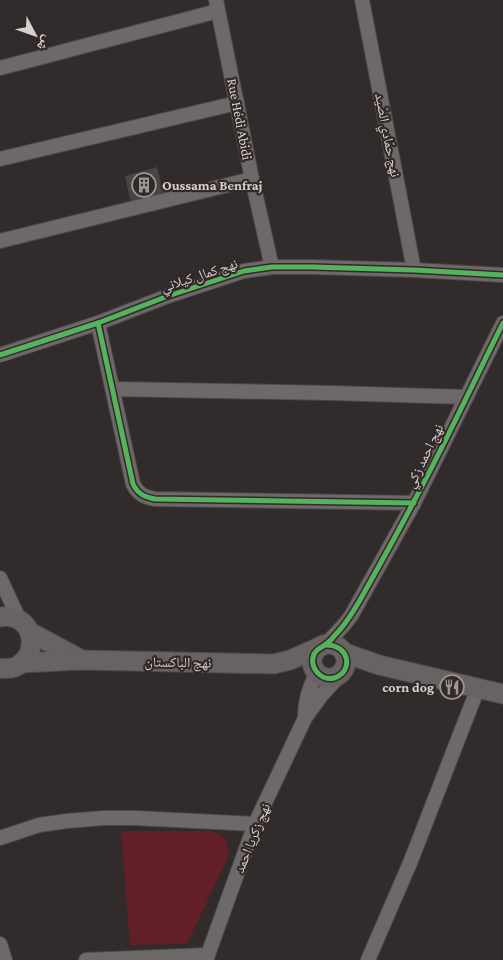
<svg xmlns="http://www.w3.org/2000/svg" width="503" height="960" font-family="'Crimson Pro','Noto Naskh Arabic',serif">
  <rect width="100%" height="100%" fill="#312b2b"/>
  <path fill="#621f28" d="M121,831h89c14,2 20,13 18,26l-41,87 -57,1z"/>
  <path fill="#494444" d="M157,167l7,28 -33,9 -6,-28z"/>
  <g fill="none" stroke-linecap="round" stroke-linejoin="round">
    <g stroke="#4e4949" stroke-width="16">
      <g id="street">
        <path d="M216,0l36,179 20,88"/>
        <path d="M362,0l52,270"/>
        <path d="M0,68l218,-57"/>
        <path d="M0,159l237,-56"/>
        <path d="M0,241l252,-62"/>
        <path d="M98,323l35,161c5,10 11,13 22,15l259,4"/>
        <path d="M0,355l98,-32 70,-27 76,-25 28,-4h40l102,3 89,5"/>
        <path d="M113,389l218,4 135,4"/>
        <path d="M0,578l19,41"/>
        <path d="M325,645l18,-19 8,-10 63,-113 89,-180"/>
        <path d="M305,717c0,-16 4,-30 12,-44"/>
        <path d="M0,838l39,-13 28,-4 37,-3h31l120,6"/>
        <path d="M0,944l5,16"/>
        <path d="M86,960l122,-5"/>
        <path d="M206,960l49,-136 50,-106 16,-22 19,-21"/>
        <path d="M368,960l42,-97 68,-175"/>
      </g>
    </g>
    <g stroke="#4e4949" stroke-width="21">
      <g id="secondary">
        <path d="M0,617c43,-6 40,58 0,51"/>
        <path d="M30,632l50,27"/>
        <circle cx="329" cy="661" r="17"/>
        <path d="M345,653l34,12 124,29"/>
        <path d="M21,663l60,-3 193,4 16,-4 30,-13"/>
      </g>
    </g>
    <use href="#street" stroke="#6d6969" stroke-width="14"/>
    <use href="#secondary" stroke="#696263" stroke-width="19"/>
    <g stroke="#332929" stroke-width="8">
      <g id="cycleway">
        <path d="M98,323l35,161c5,10 11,13 22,15l259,4"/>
        <path d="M0,355l98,-32 70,-27 76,-25 28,-4h40l102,3 89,5"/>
        <path d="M325,645c25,-1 29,27 9,33 -14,3 -25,-11 -20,-24 3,-5 6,-6 11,-9 4,-3 8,-7 11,-11 10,-10 17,-22 24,-34 18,-32 36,-64 53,-97 32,-59 60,-120 90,-180"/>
      </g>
    </g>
    <use href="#cycleway" stroke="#56b35d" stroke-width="5"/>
  </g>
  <defs>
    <g id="building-ring" transform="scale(1.25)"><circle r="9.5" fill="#332929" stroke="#9c9696" stroke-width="1.5"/><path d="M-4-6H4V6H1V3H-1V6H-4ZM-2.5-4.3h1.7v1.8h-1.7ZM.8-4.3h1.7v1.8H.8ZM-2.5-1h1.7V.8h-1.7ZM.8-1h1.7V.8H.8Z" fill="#9c9696"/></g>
    <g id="restaurant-ring" transform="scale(1.25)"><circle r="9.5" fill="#332929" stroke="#9c9696" stroke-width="1.5"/><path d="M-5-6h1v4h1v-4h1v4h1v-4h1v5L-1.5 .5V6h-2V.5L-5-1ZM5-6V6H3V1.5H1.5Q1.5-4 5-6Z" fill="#9c9696"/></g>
  </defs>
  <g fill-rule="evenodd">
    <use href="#building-ring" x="144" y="185"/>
    <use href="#restaurant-ring" x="452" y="687"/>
  </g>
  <g text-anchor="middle" stroke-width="4.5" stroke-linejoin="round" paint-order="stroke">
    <g font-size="14" fill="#d6d0d0" stroke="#332929">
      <text transform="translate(240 119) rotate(79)" y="5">Rue Hédi Abidi</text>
      <text transform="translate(388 135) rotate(79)" y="5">نهج حمّادي الصّيد</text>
      <text transform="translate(199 275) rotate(-18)" y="5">نهج كمال كيلاني</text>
      <text transform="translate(424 456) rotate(-64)" y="5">نهج احمد زكي</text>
      <text transform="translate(178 662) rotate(1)" y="5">نهج الباكستان</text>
      <text transform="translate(252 838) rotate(-68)" y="5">نهج زكريا احمد</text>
    </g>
    <g font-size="14" font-weight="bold" fill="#d6d0d0" stroke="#332929" text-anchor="start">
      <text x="162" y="190">Oussama Benfraj</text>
      <text x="434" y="692" text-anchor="end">corn dog</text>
    </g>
  </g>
  <g transform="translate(35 35) rotate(131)" stroke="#332929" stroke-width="4" paint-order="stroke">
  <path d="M0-4L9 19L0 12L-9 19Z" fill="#d6d0d0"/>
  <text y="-8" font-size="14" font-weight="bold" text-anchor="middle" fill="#d6d0d0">ش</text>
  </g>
</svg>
